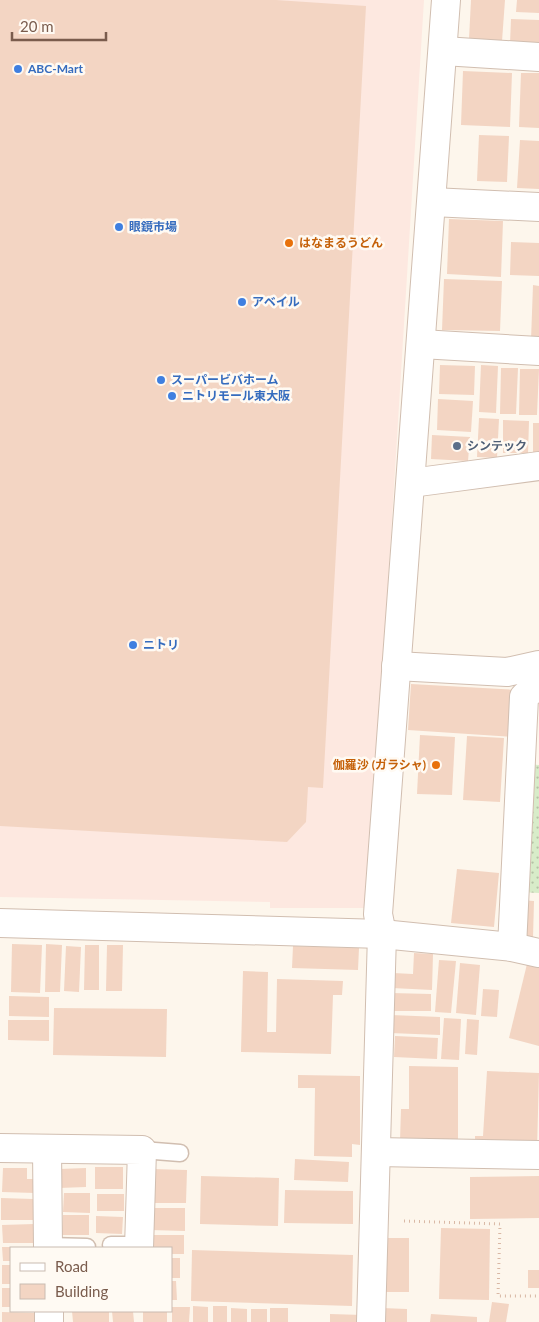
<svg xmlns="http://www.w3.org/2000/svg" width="539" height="1322" font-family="Lato,'Noto Sans JP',sans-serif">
  <defs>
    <pattern id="grass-dots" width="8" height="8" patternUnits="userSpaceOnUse" patternTransform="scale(1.25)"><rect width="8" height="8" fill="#d8ecc9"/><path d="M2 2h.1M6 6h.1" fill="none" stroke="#b4c2a5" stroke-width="1.8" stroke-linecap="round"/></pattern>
  </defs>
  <rect width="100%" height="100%" fill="#fdf6ec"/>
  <path fill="#fde8e0" d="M0,0h424l-56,908h-98v-6l-270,-5z"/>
  <path fill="url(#grass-dots)" d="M527,764l12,1v128l-21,-1z"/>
  <g fill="#f3d5c3">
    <path d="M0,0h276l90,6 -43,782 -15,-1 -2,35 -19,20 -287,-16z"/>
    <path d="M471,0h34l-3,41 -33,-2z"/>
    <path d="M517,0h22v13l-23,-1z"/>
    <path d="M511,19l28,1v26l-29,-2z"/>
    <path d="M463,71l49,2 -2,54 -49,-2z"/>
    <path d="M521,73h18v55l-20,-1z"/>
    <path d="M479,135l30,1 -2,46 -30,-1z"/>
    <path d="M520,140l19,1v48l-22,-1z"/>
    <path d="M449,219l54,2 -2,56 -54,-3z"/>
    <path d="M511,242l28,1v33l-29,-1z"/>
    <path d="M444,279l58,2 -2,50 -58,-1z"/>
    <path d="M533,285l6,1v54h-8z"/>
    <path d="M440,365l35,1 -1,29 -35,-1z"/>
    <path d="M481,365l17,1 -2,47 -17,-1z"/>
    <path d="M501,368h17l-2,46h-16z"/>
    <path d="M520,369h19l-2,46h-18z"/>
    <path d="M438,399l35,2 -2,31 -34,-2z"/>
    <path d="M479,418l20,1 -2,39 -20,-1z"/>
    <path d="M503,420l26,1 -1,32h-25z"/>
    <rect x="533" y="423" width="6" height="29"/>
    <path d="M432,435l38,2 -2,24 -37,-2z"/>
    <path d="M411,684l106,6 -3,47 -106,-7z"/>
    <path d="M420,735l35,2 -3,58 -35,-1z"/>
    <path d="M467,736l37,2 -4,64 -37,-2z"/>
    <path d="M457,869l42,4 -5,54 -43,-4z"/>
    <path d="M520,900l14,1 -1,37 -14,-1z"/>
    <path d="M12,944l30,1 -2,48 -29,-1z"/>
    <path d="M46,944l16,1 -2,47h-15z"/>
    <path d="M85,945h14v45h-15z"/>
    <path d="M107,945h16l-1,46h-16z"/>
    <path d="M66,946l15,1 -2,45 -15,-1z"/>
    <path d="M293,946l66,2 -1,22 -66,-2z"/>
    <path d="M414,953l19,1 -1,36 -40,-2 1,-15 20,1z"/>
    <path d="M439,960l17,1 -5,52 -16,-1z"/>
    <path d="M460,963l20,2 -4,50 -20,-2z"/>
    <path d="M527,964l12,3v79l-30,-8z"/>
    <path d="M243,971l25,1 -1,60h9l1,-53 66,2 -1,14h-9l-2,59 -90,-2z"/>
    <path d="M483,989l16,1 -2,27 -16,-1z"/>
    <path d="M391,993l40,1v17h-40z"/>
    <path d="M9,996l40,1v20l-40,-1z"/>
    <path d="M54,1008l113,1 -1,48 -113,-2z"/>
    <path d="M391,1015l49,2v18l-50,-2z"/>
    <path d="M444,1018l17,1 -2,41 -18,-1z"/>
    <path d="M467,1019l12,1 -2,35 -12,-1z"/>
    <path d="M8,1020h41v21l-41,-1z"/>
    <path d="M395,1036l43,2 -1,21 -43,-2z"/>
    <path d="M409,1066l49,1v75l-58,-1 1,-32h8z"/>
    <path d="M487,1071l52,2 -2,78 -62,-3v-12h8z"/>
    <path d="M298,1075l62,1v69l-8,-1v13l-38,-1 1,-68h-17z"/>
    <path d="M295,1159l54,3 -1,20 -54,-2z"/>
    <rect x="95" y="1167" width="28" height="22"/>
    <path d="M3,1168h24v11h9l-1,14 -33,-1z"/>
    <path d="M86,1168v19l-27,1v-19z"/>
    <path d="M152,1169l35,1 -1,33h-34z"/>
    <path d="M201,1176l78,2 -1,48 -78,-2z"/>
    <path d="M539,1176v42l-69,1v-42z"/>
    <path d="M285,1190l68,1v33l-69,-1z"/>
    <path d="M64,1193h26v20l-27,-1z"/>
    <rect x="97" y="1194" width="27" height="17"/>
    <path d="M1,1198l32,1v21h-32z"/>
    <path d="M151,1208h34v23l-35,-1z"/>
    <path d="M63,1215h26v20h-27z"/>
    <path d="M96,1216l27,1 -1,17 -26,-1z"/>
    <path d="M34,1224v19h-31l-1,-18z"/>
    <path d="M441,1228l49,1 -1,71 -50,-1z"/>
    <path d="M150,1235h34v19h-13v-6h-21z"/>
    <path d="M381,1238h28v54h-27z"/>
    <path d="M2,1247h9v14h-8z"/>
    <path d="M192,1250l161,5 -1,51 -161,-5z"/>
    <rect x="171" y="1258" width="9" height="20"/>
    <rect x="2" y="1265" width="9" height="19"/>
    <rect x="528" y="1270" width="11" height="18"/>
    <path d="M171,1281h5l1,19h-6z"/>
    <rect x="2" y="1288" width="9" height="19"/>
    <path d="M492,1302l17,2 -3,18h-17z"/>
    <path d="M193,1306l15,1v15h-15z"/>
    <rect x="213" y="1306" width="14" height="16"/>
    <path d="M172,1307h18l-1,15h-17z"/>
    <path d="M231,1308l16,1v13h-16z"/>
    <rect x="270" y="1308" width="18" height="14"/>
    <path d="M382,1308l25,1v13h-25z"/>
    <rect x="251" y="1309" width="16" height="13"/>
    <path d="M72,1311h37v11h-36z"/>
    <path d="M112,1311h21l1,11h-21z"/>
    <rect x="143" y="1311" width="24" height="11"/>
    <path d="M2,1312l37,1v9h-37z"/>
    <path d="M330,1314l33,1 -1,7h-32z"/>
    <path d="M431,1314l46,3v5h-47z"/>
  </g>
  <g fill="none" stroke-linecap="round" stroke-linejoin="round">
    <g stroke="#d1beb0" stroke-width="19">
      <g id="lane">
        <path d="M142,1150l38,3"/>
        <path d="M111,1245h28"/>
        <path d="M48,1246l39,1"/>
      </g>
    </g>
    <g stroke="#d1beb0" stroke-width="30">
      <g id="street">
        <path d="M443,51l96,6"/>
        <path d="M432,202l107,5"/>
        <path d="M421,344l118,7"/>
        <path d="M411,483l128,-17"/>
        <path d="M396,666l111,6 32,-7"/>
        <path d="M0,923l382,11 130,13 27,6"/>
        <path d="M512,947l12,-250 15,-14"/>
        <path d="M0,1148l142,2 -3,98"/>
        <path d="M47,1149l1,99"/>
        <path d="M376,1152l163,3"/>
        <path d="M49,1311v11"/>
        <path d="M371,1322l11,-388 -4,-20 68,-914"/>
      </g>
    </g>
    <path stroke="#d9b8a5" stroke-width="3" stroke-dasharray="1 4" stroke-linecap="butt" d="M404,1221l96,3 -2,72h41"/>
    <use href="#lane" stroke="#fff" stroke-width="16"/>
    <use href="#street" stroke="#fff" stroke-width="28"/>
  </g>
  <g fill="#3f7fe0" stroke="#fffaf3" stroke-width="2">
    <circle cx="18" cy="69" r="5"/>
    <circle cx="119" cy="227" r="5"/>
    <circle cx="242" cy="302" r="5"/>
    <circle cx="161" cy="380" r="5"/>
    <circle cx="172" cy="396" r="5"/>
    <circle cx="133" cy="645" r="5"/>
  </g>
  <g fill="#e8710a" stroke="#fffaf3" stroke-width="2">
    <circle cx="289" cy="243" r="5"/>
    <circle cx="436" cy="765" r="5"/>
  </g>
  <circle fill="#5c6f8a" stroke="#fffaf3" stroke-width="2" cx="457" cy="446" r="5"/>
  <g text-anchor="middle" stroke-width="5" stroke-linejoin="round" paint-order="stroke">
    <g font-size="12" font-weight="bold" fill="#366cbe" stroke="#fffaf3" text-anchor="start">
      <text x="28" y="73">ABC-Mart</text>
      <text x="129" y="231">眼鏡市場</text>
      <text x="252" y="306">アベイル</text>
      <text x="171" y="384">スーパービバホーム</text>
      <text x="182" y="400">ニトリモール東大阪</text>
      <text x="143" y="649">ニトリ</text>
    </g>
    <g font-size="12" font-weight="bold" fill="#c56008" stroke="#fffaf3" text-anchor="start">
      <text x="299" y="247">はなまるうどん</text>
      <text x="426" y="769" text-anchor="end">伽羅沙 (ガラシャ)</text>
    </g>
    <g font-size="12" font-weight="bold" fill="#4e5e75" stroke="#fffaf3" text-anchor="start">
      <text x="467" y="450">シンテック</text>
    </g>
  </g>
  <rect x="10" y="1247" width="162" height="65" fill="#fffaf3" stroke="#cabbb1"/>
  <rect x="20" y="1263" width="25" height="8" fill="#ffffff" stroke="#cabbb1"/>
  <text x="55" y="1272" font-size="15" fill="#7a5c4d">Road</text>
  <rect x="20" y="1284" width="25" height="15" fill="#f3d5c3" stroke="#cabbb1"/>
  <text x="55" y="1297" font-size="15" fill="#7a5c4d">Building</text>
  <path d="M12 32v8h94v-8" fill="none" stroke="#7a5c4d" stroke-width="2.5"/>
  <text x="20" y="32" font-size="15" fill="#7a5c4d" stroke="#fffaf3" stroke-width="4" paint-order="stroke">20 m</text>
</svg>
